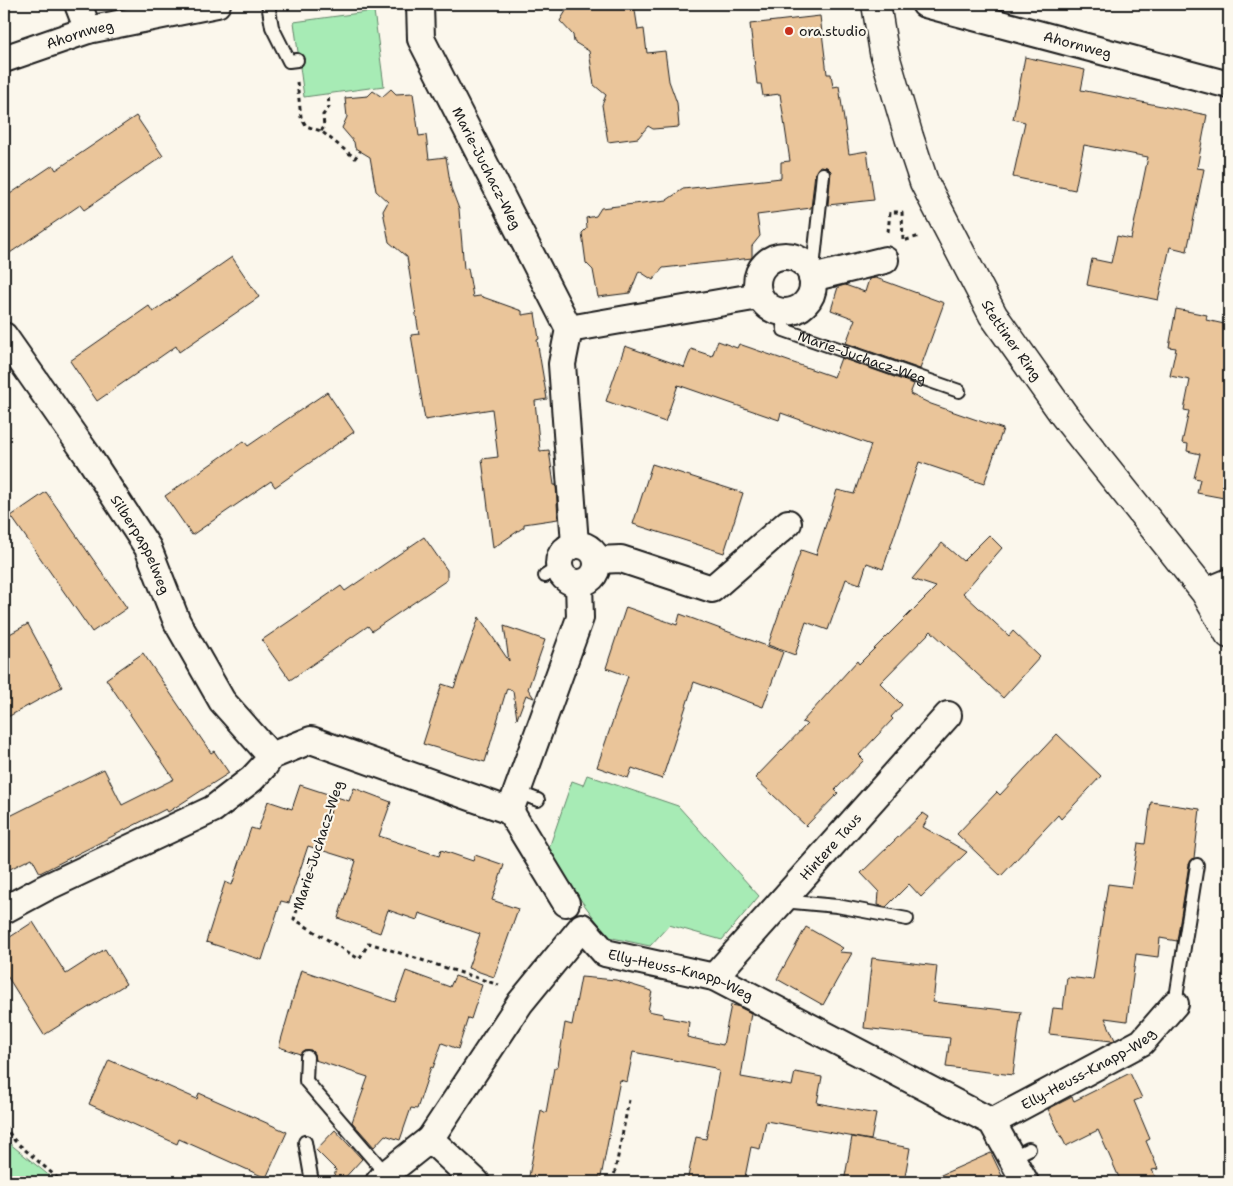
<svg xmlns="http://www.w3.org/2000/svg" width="1233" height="1186" font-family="'Shantell Sans',sans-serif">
  <rect width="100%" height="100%" fill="#fbf7ec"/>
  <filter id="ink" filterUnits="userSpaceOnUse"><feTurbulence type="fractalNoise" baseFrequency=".02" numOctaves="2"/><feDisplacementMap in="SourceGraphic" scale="10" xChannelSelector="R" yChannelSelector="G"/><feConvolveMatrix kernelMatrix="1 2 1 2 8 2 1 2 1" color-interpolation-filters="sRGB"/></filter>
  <g filter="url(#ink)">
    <g fill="#a7ebb5" stroke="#628468">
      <path d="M374,11l10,75 -80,11 -10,-75z"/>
      <path d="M587,775l91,31 81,90 -37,44 -53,-15 -19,21 -42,-9 -61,-83 25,-73 11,4z"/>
      <path d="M4,1136l5,7 48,39h-37l-16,-9z"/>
    </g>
    <g fill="#eac59a" stroke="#1c1c1c">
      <path d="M570,4h64l4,26 6,-1 3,24 18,-2 4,30 8,22 2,24 -26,2 -5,-3 -10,12 -30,4 -6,-37 4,-10 -12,-10 -5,-34 -15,-9 -1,-7 -13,-14z"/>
      <path d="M820,16l7,58h4l2,13 6,-1 10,68 18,-3 7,49 -46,5 3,-34 -4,-4 -7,-1 -5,7 -4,35 -54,7 3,21 -8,10v12l-89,10 -10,12 -14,-9 -9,22 -32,4 -5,-27 -7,-7 -4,-30 5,-5 -1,-10 10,-2 5,-8 66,-8 16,-11 98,-11v-16l9,-1 -10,-67 -17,2 -2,-12h-4l-7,-60z"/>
      <path d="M1025,57l60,13 -4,20 126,25 -10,53 7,1 -17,82 -17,-4 -12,53 -71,-15 5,-26 19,4 6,-27 14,3 17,-82 -64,-12 -9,45 -62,-13 12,-55 -12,-3z"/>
      <path d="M391,89l5,5 17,-1 6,43 7,-1 3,24 17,-2 5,31 8,21 5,60 4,-1 5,29 7,-1 42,15v4l13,-2 4,26 -2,1 10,59 -12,2 5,50 9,-1 5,35h2l2,34 -34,5v3l-31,21 -11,-89 16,-2 -6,-48 -67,11 -14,-85 8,-1 -12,-77 -18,-15 -6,-31 5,-9 -12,-11 -6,-34 -15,-9 -1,-6 -12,-14 5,-11 -2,-19 23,-2 5,-5 9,6z"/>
      <path d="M136,116l27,40 -79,54 -4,-5 -76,52v-59l49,-33 3,5z"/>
      <path d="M232,257l27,40 -80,55 -3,-6 -79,55 -27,-40 79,-55 4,6z"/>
      <path d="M876,278l68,25 -24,66 -74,-26 9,-24 -24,-9 7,-23 7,-2 20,7 4,-13z"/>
      <path d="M1176,309l31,6 -1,5 23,5v142l-5,31 -27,-5 3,-14 -6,-1 6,-24 -13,-3 1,-7 -6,-1 7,-32 -5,-1 6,-30 -20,-4 6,-28 -7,-1z"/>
      <path d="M718,341l19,7 2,-4 95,33 7,-19 73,26 -4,10 21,10 72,25 -19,55 -65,-22 -36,107 -16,-6 -7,21 -14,-5 -18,51 -22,-8 -11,33 -27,-10 33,-95 15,5 21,-65 17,4 17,-49 -90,-32 -2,7 -101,-35 -13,37 -59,-21 19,-55 59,21v1l7,-19 21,7z"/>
      <path d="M327,392l27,40 -79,55 -4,-6 -79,54 -27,-39 79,-55 4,5z"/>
      <path d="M652,464l91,29 -19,60 -91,-29z"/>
      <path d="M46,492l81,116 -35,24 -81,-116z"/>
      <path d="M989,535l13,13 -39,45 46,43 4,-5 27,26 -37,41 -72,-67 -51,52 22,22 -11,12 2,2 -34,36 5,5 -29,30 3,3 -32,33 -51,-48 52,-54 -5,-2 55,-61 2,3 77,-77 -24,-8 30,-36 21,18z"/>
      <path d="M424,537l23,33v10l-75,51 -4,-5 -78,54 -28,-40 79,-54 4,5z"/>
      <path d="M626,607l51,18 3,-11 103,38 -20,55 -69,-25 -32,97 -30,-11 -4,10 -31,-11 31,-91 -22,-8z"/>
      <path d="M479,617l30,44 -5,-35 41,14 -17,49 6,9 -8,-3 -9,24 -4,-28 -6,-3 -22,74 -62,-18 19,-60 12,4z"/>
      <path d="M28,624l34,63 -58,32v-82z"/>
      <path d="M143,653l68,100 3,-2 15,22 -61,39 -2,-3 -126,64 -8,-15 -28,14v-53l100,-50 18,36 52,-26 -68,-100z"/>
      <path d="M1057,734l44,42 -40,43 -3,-4 -57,61 -44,-42 40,-42 3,3z"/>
      <path d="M300,785l49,16 5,-13 37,14 -12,34 60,20 2,-6 32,11 2,-6 29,10 -12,35 26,9 -24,68 -26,-9 12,-34 -61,-21 -2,7 -29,-10 -8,23 -42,-15 18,-57 -48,-15 -19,57 -8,-2 -19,59 -56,-18 19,-60 7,3 19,-57 7,2 10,-29 24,8z"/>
      <path d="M1151,802l49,7 -6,49 -5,6 -12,77 -17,-3 -2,19 -22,-3 -9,67 -22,-3 10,22 -3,1 -63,-7 4,-26 10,1 4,-32 26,3 15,-96 23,3 7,-44 7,1z"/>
      <path d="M923,813l6,4 -6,10 44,25 -46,45 -12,-13 -23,23 -8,-2 1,-13 -18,-19z"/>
      <path d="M33,922l33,52 39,-25 21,35 -82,51 -40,-64v-30z"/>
      <path d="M806,927l37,21 -4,4 13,1 -29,52 -46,-26z"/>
      <path d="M872,958l65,8 -4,36 88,10 -8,63 -67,-8 4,-29 -86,-10z"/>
      <path d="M301,970l94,32 11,-31 44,16 5,-11 27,9 -11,34 -3,-1 -10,31 -16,-6 -9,25 -2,-1 -14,42 -6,-1 -11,32 -15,-5 -11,12 -22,-25 16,-45 -53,-17 -1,-6 -3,-4h-7l-4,4 -21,-7z"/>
      <path d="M581,977l35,3 36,11 -4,20 15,3v3l26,5 -2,15 36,8 8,-40 6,1 14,7 -10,64 51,9 3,-14 27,5 -5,26 59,11 -5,26 -105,-19 -6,28 -9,-2 -7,35h-57l9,-45 10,2 13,-68 -4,-1v-2l-82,-16 -6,30 -7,-2 -20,102h-72l13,-72 5,3 8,-45 4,-2 7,-43 7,2z"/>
      <path d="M109,1060l88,39 2,-6 88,39 -21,46 -87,-39 -2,5 -88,-40z"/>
      <path d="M1130,1073l12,25 -8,3 16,38 -4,2 12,28 -6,1 6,12h-37l-23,-52 -32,16 -18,-37 24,-12 2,4z"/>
      <path d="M335,1130l27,29 -21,23h-9l4,-12 -20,-20z"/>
      <path d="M852,1137l58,11 -6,34h-60z"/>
      <path d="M991,1153l14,29h-80z"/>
    </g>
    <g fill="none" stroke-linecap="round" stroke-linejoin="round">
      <g stroke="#1c1c1c" stroke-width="16">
        <g id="service">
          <path d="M268,4l4,23 17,34 8,-1"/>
          <path d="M812,278l11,-104"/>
          <path id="s1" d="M781,312l3,18 175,61"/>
          <path d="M545,576l14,-9"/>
          <path d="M517,792l21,8"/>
          <path d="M782,901l55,5 70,13"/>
          <path d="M1175,1004l22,-139"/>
          <path d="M307,1057l-1,24 80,93"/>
          <path d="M305,1142l7,40"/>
          <path d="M1011,1158l18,-9"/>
        </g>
      </g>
      <g stroke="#1c1c1c" stroke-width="30">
        <g id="minor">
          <path d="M78,4l10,26"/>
          <path id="s2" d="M420,4l1,35 148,290 -7,35 13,180"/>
          <path id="s3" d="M925,4l304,81"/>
          <path id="s4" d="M4,59l84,-29 129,-26"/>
          <circle cx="785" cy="284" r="28"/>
          <path d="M812,278l73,-18"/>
          <path d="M569,329l190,-33"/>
          <path id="s5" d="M4,336l84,120 60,92 29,74 45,79 49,55"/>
          <circle cx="578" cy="564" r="19"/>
          <path d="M597,560l24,-1 91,30 76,-66"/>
          <path d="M1205,592l24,-10"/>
          <path d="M510,811l56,92"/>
          <path d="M4,910l41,-22 168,-79 39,-30 13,-14 6,-9 40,-16 199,71 70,-193 -1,-35"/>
          <path id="s6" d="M714,977l234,-262"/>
          <path id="s7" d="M992,1122l150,-80 33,-38"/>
          <path id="s8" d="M430,1139l90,-136 62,-76 23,26 109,24 278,145 33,60"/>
          <path d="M379,1182l7,-8 44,-35 46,43"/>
        </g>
      </g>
      <g stroke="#1c1c1c" stroke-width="31">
        <g id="tertiary">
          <path id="s9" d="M876,4l8,48 25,85 15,45 69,133 71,100 141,177 24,42"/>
        </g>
      </g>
      <g stroke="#1c1c1c" stroke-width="3" stroke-dasharray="4 4" stroke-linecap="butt">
        <path d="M297,82l4,35 5,9 15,5 34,27 5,-7"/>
        <path d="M321,131l3,-4 -1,-12 6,-8 -1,-13"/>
        <path d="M888,232l2,-20h12l1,29 17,-5"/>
        <path d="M340,780l-46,139 65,40 10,-16 130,42"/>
        <path d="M4,1126l11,15 47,41"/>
        <path d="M613,1182l16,-82"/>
      </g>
      <use href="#service" stroke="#fbf7ec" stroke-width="12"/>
      <use href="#minor" stroke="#fbf7ec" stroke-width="26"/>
      <use href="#tertiary" stroke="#fbf7ec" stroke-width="28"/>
    </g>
  </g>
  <circle fill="#c8321e" stroke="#fbf7ec" stroke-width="2" cx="789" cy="31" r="5"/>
  <g text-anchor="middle" stroke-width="4.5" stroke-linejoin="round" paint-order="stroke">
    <g font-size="14" fill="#1c1c1c" stroke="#fbf7ec" text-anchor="start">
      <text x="799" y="36">ora.studio</text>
    </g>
    <g font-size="14" fill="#1c1c1c" stroke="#fbf7ec">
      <text dy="5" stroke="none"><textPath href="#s4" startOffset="80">Ahornweg</textPath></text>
      <text dy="5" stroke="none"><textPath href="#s3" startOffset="158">Ahornweg</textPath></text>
      <text dy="5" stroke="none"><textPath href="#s2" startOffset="180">Marie-Juchacz-Weg</textPath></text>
      <text dy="5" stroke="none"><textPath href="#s9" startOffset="366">Stettiner Ring</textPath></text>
      <text dy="5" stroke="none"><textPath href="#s1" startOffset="101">Marie-Juchacz-Weg</textPath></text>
      <text dy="5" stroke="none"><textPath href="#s5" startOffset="250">Silberpappelweg</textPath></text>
      <text transform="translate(318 845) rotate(-72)" y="5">Marie-Juchacz-Weg</text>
      <text dy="5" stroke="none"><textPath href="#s6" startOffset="175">Hintere Taus</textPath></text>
      <text dy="5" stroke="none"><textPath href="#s8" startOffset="375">Elly-Heuss-Knapp-Weg</textPath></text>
      <text dy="5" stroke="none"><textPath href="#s7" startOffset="110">Elly-Heuss-Knapp-Weg</textPath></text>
    </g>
  </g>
  <rect width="1233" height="1186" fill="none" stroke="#fbf7ec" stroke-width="20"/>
  <rect x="10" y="10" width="1213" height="1166" fill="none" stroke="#1c1c1c" stroke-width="2" filter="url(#ink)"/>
</svg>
